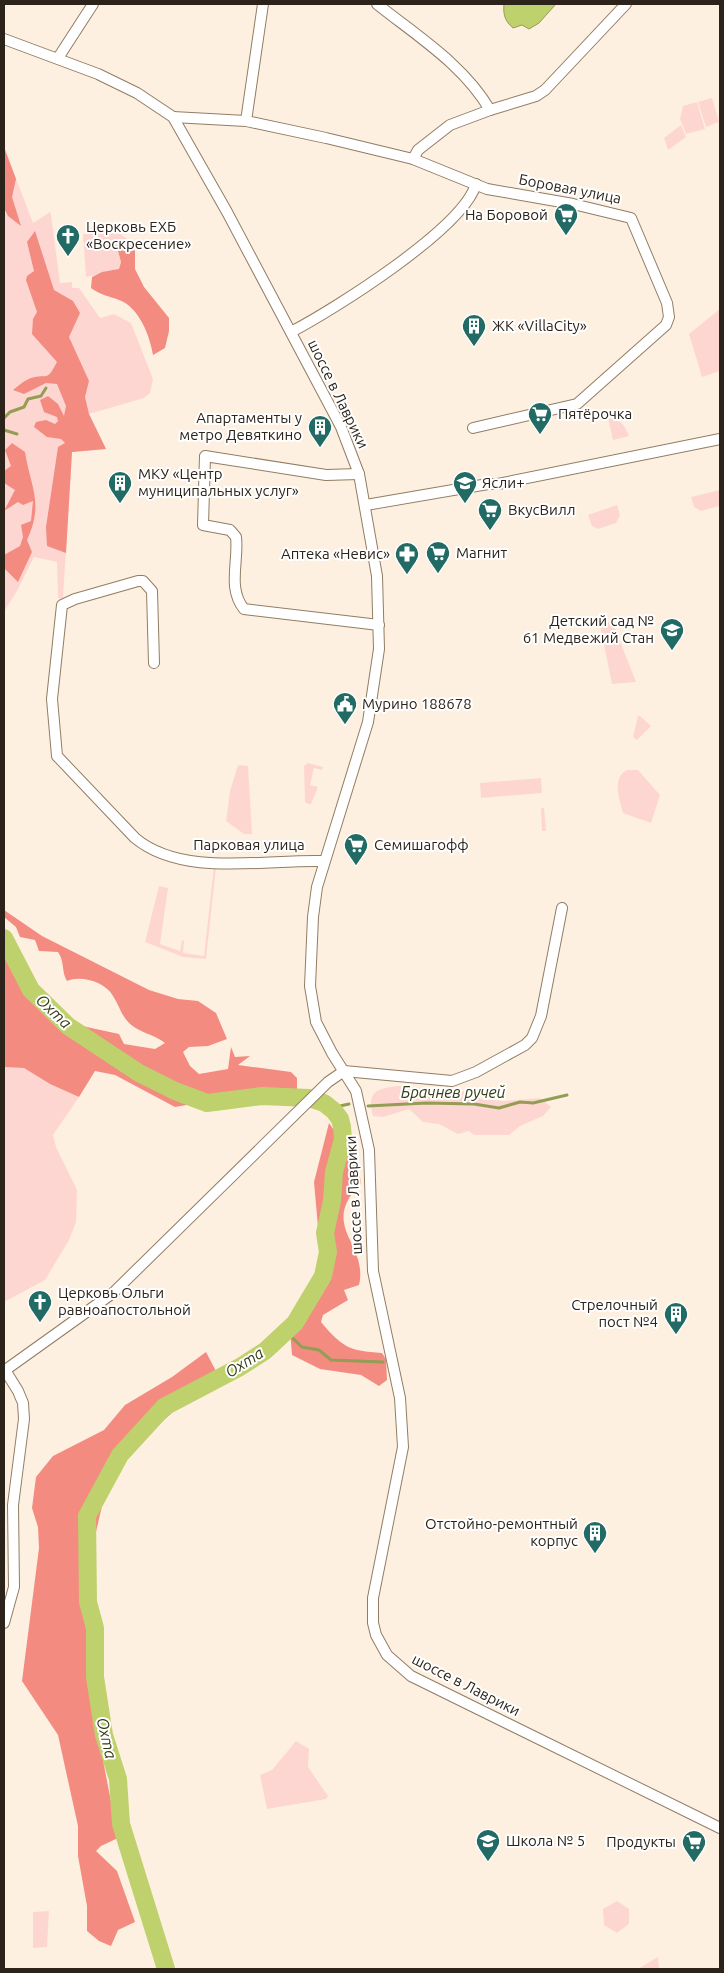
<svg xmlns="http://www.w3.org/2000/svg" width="724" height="1973" font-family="Ubuntu,sans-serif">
  <rect width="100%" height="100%" fill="#fef0e0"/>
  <g fill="#fed6d1">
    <path d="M712,98l7,24 -13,5 -8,-25z"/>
    <path d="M697,102l8,27 -19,5 -6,-15 3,-13z"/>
    <path d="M681,125l5,12 -18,13 -4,-12z"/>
    <path d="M4,147l29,76 17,-11 1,3 9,68 12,-1v6h7l21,30 14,-4 17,9 22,56 -3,14 -6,5 -55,16 17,35 -34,3 -9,146h-5l-1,-36 -23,-5 -16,32 -14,23z"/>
    <path d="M103,225l12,3 10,10 -8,9 4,15 -2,8 -33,7 -3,-43h4v-5z"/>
    <path d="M720,309v62l-18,6 -13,-43z"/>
    <path d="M608,418c13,2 16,6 21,18l-16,4z"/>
    <path d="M720,490l-1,16 -18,5 -7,-4 -3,-10z"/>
    <path d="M617,505l3,10 -4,8 -18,6 -6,-3 -4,-11z"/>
    <path d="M612,621l24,61 -24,2 -12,-59z"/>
    <path d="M638,716h2l11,10 -14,14 -4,-3z"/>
    <path d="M308,763l15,4 -1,3 -8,-2 -4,17 8,2 -7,17h-3l-3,-2 -1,-36z"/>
    <path d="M238,765l10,1 4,68h-8l-18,-13 4,-30z"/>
    <path d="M627,770h11l22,25 -9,28 -28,-10c-3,-13 -12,-35 4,-43z"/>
    <path d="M541,778l1,15 -61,5 -1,-15z"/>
    <path d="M541,808h3l2,23h-4z"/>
    <path d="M214,866l2,1 -10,92 -23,-2 -38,-15 14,-56 9,2 -8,56 20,7 2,-11 2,1 -1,12 21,3z"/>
    <path d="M4,1067l20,1 26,16 29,13 -26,38 3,12 21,43 -1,32 -7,18 -24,40 -41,22z"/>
    <path d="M399,1086l70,6 12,7 23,2 36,-3 11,9 -8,9 -23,10 -11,9h-35l-5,-4 -11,3 -19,-10 -16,-2 -14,-13 -26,8 -10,-1c-7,-25 5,-28 26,-30z"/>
    <path d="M296,1741l13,8 -1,18 20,29 -2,3 -59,10 -7,-34 12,-5z"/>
    <path d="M617,1901l12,8v15l-12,9 -13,-8 -1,-16z"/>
    <path d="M49,1911l-2,36 -14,1v-36z"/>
    <path d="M658,1957l1,12h-21z"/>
  </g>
  <g fill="#f38b81">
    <path d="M4,147l12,32 -4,18 9,29 -13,-10 -4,-8z"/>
    <path d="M35,231l19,59 19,11 7,12 -11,24 20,44 -4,16 4,17 17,35 -34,3 -6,101 -19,-7 -1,-19 12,-80 7,-4 -4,-4 -14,-2 -13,-10 2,-5 10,-2 9,4 3,-3 -1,-4 -13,-5 -4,-12 8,-4 10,8 6,12 2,-10 -9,-22 -11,-1 -22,11 -11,-4c5,-4 12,-10 18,-12 17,-5 15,5 26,-16l-25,-28 1,-15 4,-7 -11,-32 1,-4 7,-5 -7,-29z"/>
    <path d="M125,238l10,13v18l9,18 25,31v13l-4,17 -12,7c-3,-19 -14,-48 -34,-55 -10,-4 -19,-5 -28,-12l1,-11 10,-5 17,-3 2,-7 -4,-15z"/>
    <path d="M12,443l13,9c6,37 19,51 2,88l5,12 -14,30 -14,-14v-13l16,-9 3,-9 -2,-12 10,-4 2,-20 -10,4 -5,-3 -14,9 11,-21 -11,-7v-12l7,-5 -6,-16z"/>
    <path d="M4,910l38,26 107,54 29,9 20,2 18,12 11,26 -19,7 -19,1 -6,5 7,14 9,8 29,-5 3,-22 4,10 15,-1 -12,9 53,7 6,6v12h-26l-96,17 -60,-32 -20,-4 -16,26 -29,-13 -26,-16 -20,-1v-123l13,23 7,-1 11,21 38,37 46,10 5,10 31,5 10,-6c-11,-9 -26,-10 -36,-20 -8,-8 -10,-18 -16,-27 -8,-15 -33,-21 -46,-15 -6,-10 -2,-19 -9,-29l-19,-1 -4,-11 -15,-3 -4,-10 -12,-10z"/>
    <path d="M329,1123l29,43 3,17c-43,44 8,60 -2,102l-15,5 4,10 -25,15 -2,7c21,25 28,29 61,31l4,6 1,21 -8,6 -18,-11 -41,-6 -28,-14 -3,-37 17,-21 16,-25 -8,-90z"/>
    <path d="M206,1352l11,21 -87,77 -25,43 -13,56 -7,65 4,59 7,51 22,114 -17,8 -5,5 21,20 18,51 -17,8 -7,16 -12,-5 -12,-10v-25l-9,-50v-30l-20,-91 -36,-54 17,-133 -1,-21 -6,-19 4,-31 17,-21 51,-26 21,-25 47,-28z"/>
  </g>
  <path fill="#bfd16d" stroke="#939d54" d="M504,4h52l-17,19 -10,6 -7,-4 -9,3c-8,-7 -10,-13 -9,-24z"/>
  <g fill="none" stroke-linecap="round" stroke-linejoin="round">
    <g stroke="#939d54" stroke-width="3">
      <path d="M4,418l6,-6 14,-5 4,-8 13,-3 5,-8"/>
      <path d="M4,430l13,4"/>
      <path d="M368,1106l58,-3 48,1 25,4 21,-6 13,1 34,-8"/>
      <path d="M334,1111l6,-5 9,-2"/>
      <path d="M286,1332l16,15 17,3 12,10 52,2"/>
    </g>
    <path stroke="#bfd16d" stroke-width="18" d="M4,938l27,52 37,36 71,47 36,18 32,12 55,-7 47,2 15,5 10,8 6,8 2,8 1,12 -9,33 -2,29 -7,32 3,19 -5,24 -28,47 -30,28 -25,16 -76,40 -44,48 -33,61 1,86 7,26v49l9,58 14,44 3,45 45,145"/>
    <g stroke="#917d64" stroke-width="12">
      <g id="minor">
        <path d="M377,4c40,32 87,61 113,106"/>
        <path d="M4,39l94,35 39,19 36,24 54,95 114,215 18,47 18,102 2,73 -11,73 -51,165 -4,30 -3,69 6,36 16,31 24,38 13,59 4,121 27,127 3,49 -30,151v25l3,12 11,20 24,21 309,152"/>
        <path d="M58,58l35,-54"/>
        <path d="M173,117l73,4 80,17 87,21 74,30 86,15 58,14 36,85 2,14 -3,8 -89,79 -104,24"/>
        <path d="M246,121l17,-117"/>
        <path d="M413,159l5,-9 32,-25 40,-15 46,-14 9,-6 81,-86"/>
        <path d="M291,332c42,-22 172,-103 185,-148"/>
        <path d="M359,474l-33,1 -121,-19 -2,69 27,5 6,7c3,24 -9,51 8,72l135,16"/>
        <path d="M366,505l122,-21h10l222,-45"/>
        <path d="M154,663l-2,-72 -9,-10h-5l-63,18 -13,6 -10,94 5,57 78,82c48,40 131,21 189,23"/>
        <path d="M4,1371l109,-78 215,-211 16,-11 108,10 24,-9 49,-27 7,-7 9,-22 21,-108"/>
        <path d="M4,1623l10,-36 -1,-82 11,-86 -1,-16 -5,-12 -13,-21"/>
      </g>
    </g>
    <use href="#minor" stroke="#fff" stroke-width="10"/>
  </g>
  <defs>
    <g id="supermarket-pin" transform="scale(1.25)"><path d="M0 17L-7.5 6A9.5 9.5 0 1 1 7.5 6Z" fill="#216b64" stroke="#fff"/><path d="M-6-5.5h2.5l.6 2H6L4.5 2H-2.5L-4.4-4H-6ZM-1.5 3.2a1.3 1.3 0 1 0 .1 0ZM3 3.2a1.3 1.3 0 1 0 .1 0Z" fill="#fff"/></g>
    <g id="church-pin" transform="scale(1.25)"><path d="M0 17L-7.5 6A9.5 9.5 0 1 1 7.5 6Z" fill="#216b64" stroke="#fff"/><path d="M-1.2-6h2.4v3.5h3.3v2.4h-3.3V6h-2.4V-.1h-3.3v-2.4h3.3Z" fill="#fff"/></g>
    <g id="building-pin" transform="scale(1.25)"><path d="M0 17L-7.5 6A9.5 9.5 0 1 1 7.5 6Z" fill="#216b64" stroke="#fff"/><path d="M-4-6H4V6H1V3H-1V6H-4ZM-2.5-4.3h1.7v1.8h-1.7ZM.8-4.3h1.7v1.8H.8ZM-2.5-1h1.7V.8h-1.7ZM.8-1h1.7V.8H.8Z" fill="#fff"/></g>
    <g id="school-pin" transform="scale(1.25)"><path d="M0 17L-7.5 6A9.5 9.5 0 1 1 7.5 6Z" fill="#216b64" stroke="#fff"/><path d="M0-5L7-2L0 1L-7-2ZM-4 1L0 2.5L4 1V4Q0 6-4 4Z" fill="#fff"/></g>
    <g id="pharmacy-pin" transform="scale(1.25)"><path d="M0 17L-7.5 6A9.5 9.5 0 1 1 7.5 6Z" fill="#216b64" stroke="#fff"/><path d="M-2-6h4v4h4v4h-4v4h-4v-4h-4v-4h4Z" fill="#fff"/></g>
    <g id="civic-pin" transform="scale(1.25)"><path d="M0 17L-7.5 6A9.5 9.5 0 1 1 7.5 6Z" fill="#216b64" stroke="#fff"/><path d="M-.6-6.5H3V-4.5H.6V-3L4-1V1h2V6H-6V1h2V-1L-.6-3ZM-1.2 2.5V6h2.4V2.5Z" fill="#fff"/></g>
  </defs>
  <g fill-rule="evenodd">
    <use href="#supermarket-pin" x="566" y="215"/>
    <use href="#church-pin" x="68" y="236"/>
    <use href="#building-pin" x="474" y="326"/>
    <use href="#supermarket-pin" x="540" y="414"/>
    <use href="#building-pin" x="320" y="427"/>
    <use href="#building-pin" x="120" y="483"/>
    <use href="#school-pin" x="465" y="483"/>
    <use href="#supermarket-pin" x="490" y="510"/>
    <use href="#supermarket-pin" x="438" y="553"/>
    <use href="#pharmacy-pin" x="407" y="554"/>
    <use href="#school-pin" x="672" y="630"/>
    <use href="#civic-pin" x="345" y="704"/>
    <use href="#supermarket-pin" x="356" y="845"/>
    <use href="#church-pin" x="40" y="1302"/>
    <use href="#building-pin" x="676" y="1314"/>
    <use href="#building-pin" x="595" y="1533"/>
    <use href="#school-pin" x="488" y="1841"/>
    <use href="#supermarket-pin" x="694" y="1842"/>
  </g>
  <g text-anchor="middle" stroke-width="4" stroke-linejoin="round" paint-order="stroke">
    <g font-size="15" fill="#2c241a" stroke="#fff">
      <text transform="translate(570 189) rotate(11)" y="5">Боровая улица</text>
      <text transform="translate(338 394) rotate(64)" y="5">шоссе в Лаврики</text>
      <text x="249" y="850">Парковая улица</text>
      <text transform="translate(354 1195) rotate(-93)" y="5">шоссе в Лаврики</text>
      <text transform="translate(466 1685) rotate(27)" y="5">шоссе в Лаврики</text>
    </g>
    <g font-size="15" fill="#2c241a" stroke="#fff" text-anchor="start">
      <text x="548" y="220" text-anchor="end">На Боровой</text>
      <text x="86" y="232">Церковь ЕХБ<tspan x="86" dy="17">«Воскресение»</tspan></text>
      <text x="492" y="331">ЖК «VillaCity»</text>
      <text x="558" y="419">Пятёрочка</text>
      <text x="302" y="423" text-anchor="end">Апартаменты у<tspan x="302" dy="17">метро Девяткино</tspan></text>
      <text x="138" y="479">МКУ «Центр<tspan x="138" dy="17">муниципальных услуг»</tspan></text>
      <text x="482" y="488">Ясли+</text>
      <text x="508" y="515">ВкусВилл</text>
      <text x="456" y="558">Магнит</text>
      <text x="390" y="559" text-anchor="end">Аптека «Невис»</text>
      <text x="654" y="626" text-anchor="end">Детский сад №<tspan x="654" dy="17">61 Медвежий Стан</tspan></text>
      <text x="362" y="709">Мурино 188678</text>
      <text x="374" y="850">Семишагофф</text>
      <text x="58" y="1298">Церковь Ольги<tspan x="58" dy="17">равноапостольной</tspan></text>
      <text x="658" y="1310" text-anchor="end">Стрелочный<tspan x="658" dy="17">пост №4</tspan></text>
      <text x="578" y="1529" text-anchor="end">Отстойно-ремонтный<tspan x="578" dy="17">корпус</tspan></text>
      <text x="506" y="1846">Школа № 5</text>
      <text x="676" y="1847" text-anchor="end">Продукты</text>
    </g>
    <g font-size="16" font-style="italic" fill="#363d13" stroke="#fff">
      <text transform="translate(54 1011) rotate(43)" y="6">Охта</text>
      <text x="453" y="1098">Брачнев ручей</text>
      <text transform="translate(244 1362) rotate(-32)" y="6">Охта</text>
      <text transform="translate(107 1738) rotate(77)" y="6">Охта</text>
    </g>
  </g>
  <rect width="724" height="1973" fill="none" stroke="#2c241a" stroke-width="10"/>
</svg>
